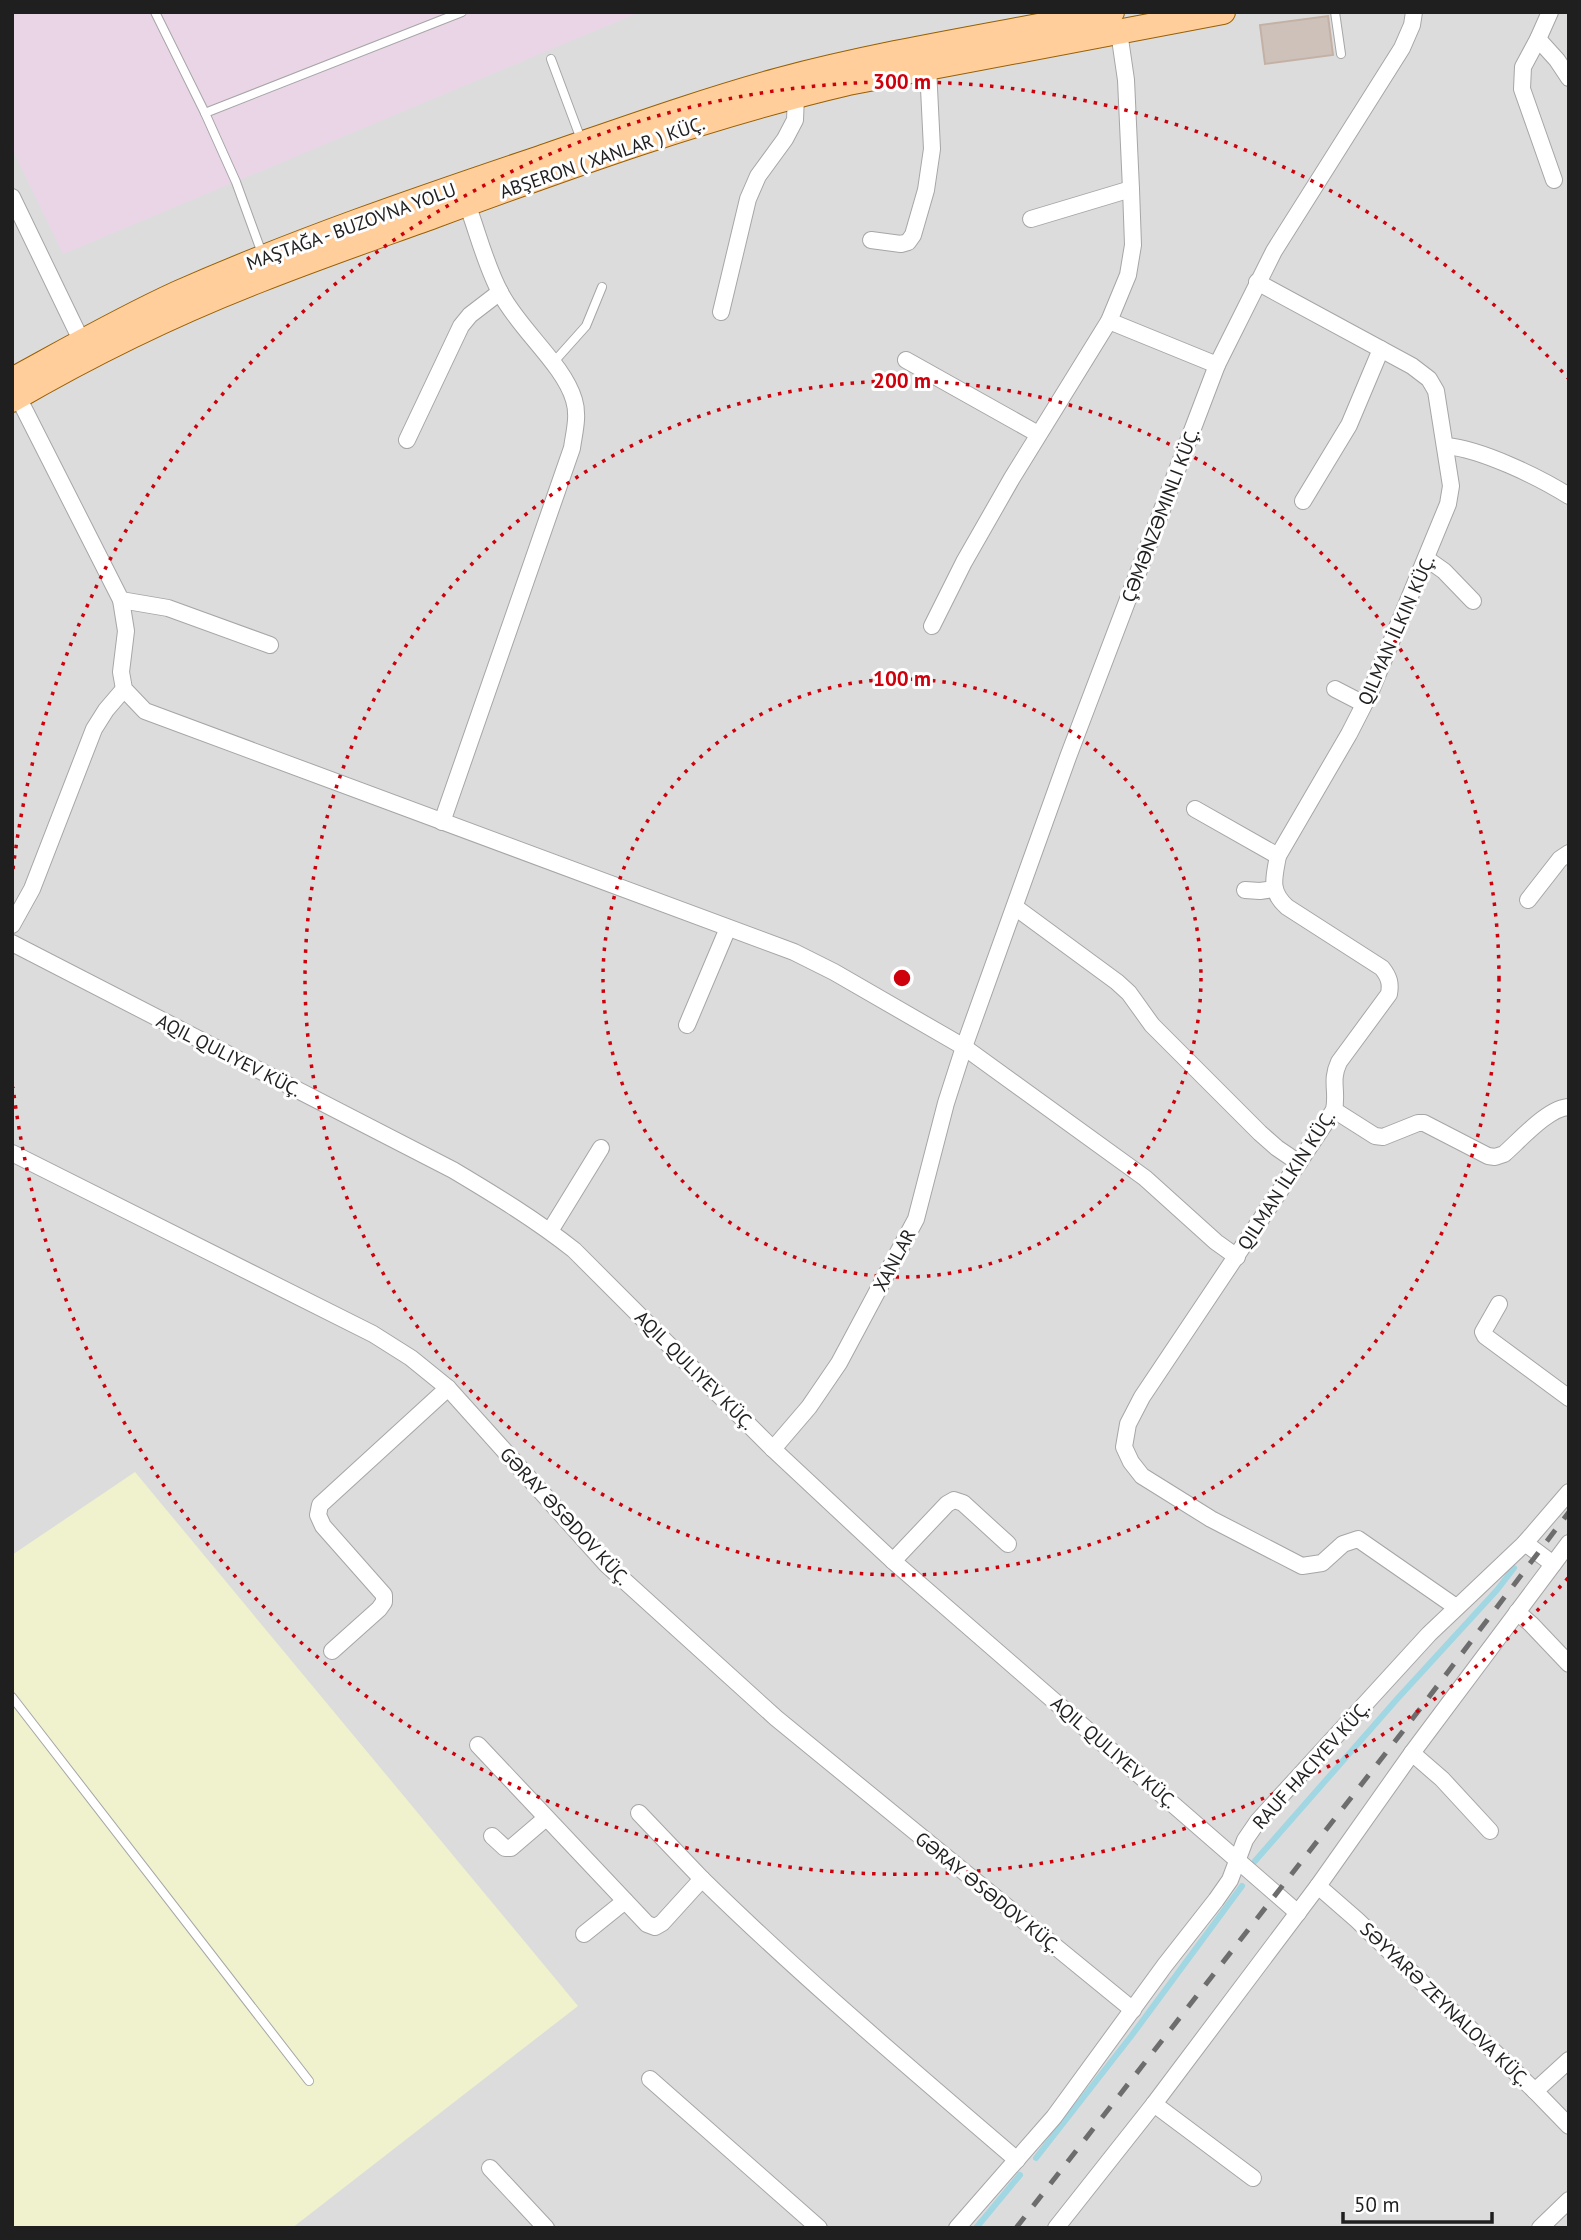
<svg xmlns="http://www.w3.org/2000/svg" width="1581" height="2240" font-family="'PT Sans',sans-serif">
  <rect width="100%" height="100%" fill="#f1ece4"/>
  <rect fill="#dddcdc" x="12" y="12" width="1557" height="2216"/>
  <path fill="#ead5e7" d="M12,12h628l-577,242 -51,-106z"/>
  <path fill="#f0f1cd" d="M135,1472l443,534 -286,222h-280v-673z"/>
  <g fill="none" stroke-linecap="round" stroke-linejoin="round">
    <g stroke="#a0d7e3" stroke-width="6">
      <path d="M1255,1861l143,-163 99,-108 17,-22"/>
      <path d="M1036,2158l96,-123 110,-149"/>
      <path d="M976,2228l44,-53"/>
    </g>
  </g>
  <path fill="#cdc1b9" stroke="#c4b1a5" stroke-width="2" d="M1328,16l5,39 -68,9 -5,-39z"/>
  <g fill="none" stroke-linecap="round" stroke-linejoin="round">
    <g stroke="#a6a6a6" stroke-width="10">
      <g id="service">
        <path d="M155,12l50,101 31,69 27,74"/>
        <path d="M1335,12l6,42"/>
        <path d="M551,59l31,83"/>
        <path d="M205,113l257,-101"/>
        <path d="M552,364l34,-38 16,-39"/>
        <path d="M12,1697l297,384"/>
      </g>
    </g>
    <g stroke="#a6a6a6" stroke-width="18">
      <g id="minor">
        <path d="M1550,12l-12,27 -15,28 -1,22 32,91"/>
        <path d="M1538,39l19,21 12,18"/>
        <path d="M12,197l70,145"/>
        <path d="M1031,219l100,-30"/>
        <path d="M871,240l30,4 7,-2 5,-7 13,-45 6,-41 -4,-81"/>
        <path d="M1257,282l155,84 17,13 7,12 15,95 -3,18 -78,189 -21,41 -71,122c-4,22 -9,35 9,51l95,61c7,9 9,15 7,26l-50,68c-9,19 -1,29 -5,48l-192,287 -14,27 -4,23 7,15 11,14 69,43 91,47 20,-3 21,-19 15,-5 98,68"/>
        <path d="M721,312l27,-113 10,-23 27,-37 10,-19 1,-25"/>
        <path d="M1109,321l108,44"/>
        <path d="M906,360l132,74"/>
        <path d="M18,397l103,203 5,31 -5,41 3,17 21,22 649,241 40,20 130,75 181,131 71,64 21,15"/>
        <path d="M407,440l54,-114 9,-11 30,-23"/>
        <path d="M1446,446c35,3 93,31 123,50"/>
        <path d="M1303,501l46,-76 32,-76"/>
        <path d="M1427,559l17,12 29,30"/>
        <path d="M121,600l47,8 102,37"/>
        <path d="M932,626l32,-64 48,-84 97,-157 19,-46 5,-30 -2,-56 -5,-109 -7,-48"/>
        <path d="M1335,689l29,15"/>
        <path d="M1195,809l83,47"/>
        <path d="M442,822l130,-374c2,-15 7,-32 2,-48 -10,-35 -54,-70 -73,-106 -15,-27 -23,-61 -34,-90"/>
        <path d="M1245,890l15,1 14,-2"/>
        <path d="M1528,900l32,-41 9,-6"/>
        <path d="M1015,907l102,75 12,11 23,32 108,108 17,15 22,15"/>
        <path d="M12,925l20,-36 62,-160 12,-19 18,-21"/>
        <path d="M12,943l441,227c42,25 83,50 121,80l199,199 120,112 405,352"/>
        <path d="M687,1025l41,-97"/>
        <path d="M1334,1110l41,26 8,1 35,-14h6l64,33 7,1 9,-3c15,-13 45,-47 65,-47"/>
        <path d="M12,1153l361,181 38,24 37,30 158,176 170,154 357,292"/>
        <path d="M550,1231l51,-83"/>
        <path d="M1499,1304l-16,28 2,4 84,62"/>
        <path d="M773,1449l36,-42 30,-44 77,-144 30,-116 18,-56 104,-290 149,-392 57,-114 128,-203 10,-23 2,-13"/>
        <path d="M1525,1543l28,21"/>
        <path d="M893,1561l54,-57 7,-4 9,3 45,41"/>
        <path d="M1517,1612l14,12 38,40"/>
        <path d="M332,1651l47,-42 5,-7v-7l-61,-69 -5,-11 2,-10 128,-117"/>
        <path d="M478,1745l169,179 8,3 7,-4 40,-44c101,99 208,189 315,281"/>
        <path d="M1412,1753l30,26 48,52"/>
        <path d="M639,1813l63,66"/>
        <path d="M492,1836l13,12h6l35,-30"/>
        <path d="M1318,1886l39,34 178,171 34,35"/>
        <path d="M584,1934l41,-33"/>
        <path d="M650,2079l169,149"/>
        <path d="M1535,2091l34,-31"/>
        <path d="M1154,2104l99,74"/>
        <path d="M490,2168l56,60"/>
        <path d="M957,2228l97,-111 111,-152 51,-65 14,-20 15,-40 13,-19 171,-187 96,-91 44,-51"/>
        <path d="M1056,2228l98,-124 164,-218 94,-133 157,-210"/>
        <path d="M1540,2228l29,-28"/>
      </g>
    </g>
    <g stroke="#995f00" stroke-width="26">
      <g id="primary">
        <path d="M12,380c55,-30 109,-61 166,-87 118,-52 240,-94 362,-135 79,-27 159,-56 239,-78 109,-29 222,-46 333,-68"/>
        <path d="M12,400c79,-46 163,-87 248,-120 58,-23 116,-43 174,-64 136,-50 273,-100 414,-133l375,-71"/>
      </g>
    </g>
    <use href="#service" stroke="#fff" stroke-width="8"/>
    <use href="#minor" stroke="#fff" stroke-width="16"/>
    <use href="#primary" stroke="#ffce9a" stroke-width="24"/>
    <path stroke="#6d6d6d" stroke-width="5" stroke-dasharray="14 14" stroke-linecap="butt" d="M1016,2228l394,-506 159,-210"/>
  </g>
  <g fill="none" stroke="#cd000b" stroke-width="3.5" stroke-dasharray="3.5 7">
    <circle cx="902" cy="978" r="299"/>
    <circle cx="902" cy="978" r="597"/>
    <path d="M1568 1578A896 896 0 0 1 13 1087M13 869A896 896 0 0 1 1568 378"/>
  </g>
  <g text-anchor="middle" stroke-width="6" stroke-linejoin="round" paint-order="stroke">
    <g font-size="19" fill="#1f1f1f" stroke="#fff">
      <text transform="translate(602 157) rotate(-19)" y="7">ABŞERON ( XANLAR ) KÜÇ.</text>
      <text transform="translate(351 226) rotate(-20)" y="7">MAŞTAĞA - BUZOVNA YOLU</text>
      <text transform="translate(1160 515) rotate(-69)" y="7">ÇƏMƏNZƏMINLI KÜÇ.</text>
      <text transform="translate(1396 630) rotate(-66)" y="7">QILMAN İLKIN KÜÇ.</text>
      <text transform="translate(229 1055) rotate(27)" y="7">AQIL QULIYEV KÜÇ.</text>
      <text transform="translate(1286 1180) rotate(-57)" y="7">QILMAN İLKIN KÜÇ.</text>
      <text transform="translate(894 1260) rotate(-62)" y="7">XANLAR</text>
      <text transform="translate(695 1370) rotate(45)" y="7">AQIL QULIYEV KÜÇ.</text>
      <text transform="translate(565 1516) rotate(47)" y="7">GƏRAY ƏSƏDOV KÜÇ.</text>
      <text transform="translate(1114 1752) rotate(41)" y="7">AQIL QULIYEV KÜÇ.</text>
      <text transform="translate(1311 1765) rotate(-48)" y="7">RAUF HACIYEV KÜÇ.</text>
      <text transform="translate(988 1892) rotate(39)" y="7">GƏRAY ƏSƏDOV KÜÇ.</text>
      <text transform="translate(1445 2004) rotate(44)" y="7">SƏYYARƏ ZEYNALOVA KÜÇ.</text>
    </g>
  </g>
  <circle cx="902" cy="978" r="10" fill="#cd000b" stroke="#fff" stroke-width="3.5"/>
  <g font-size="21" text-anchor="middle" font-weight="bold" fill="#cd000b" stroke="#fff" stroke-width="6" stroke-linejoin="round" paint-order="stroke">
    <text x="902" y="89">300 m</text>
    <text x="902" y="388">200 m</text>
    <text x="902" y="686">100 m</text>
  </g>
  <rect width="1581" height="2240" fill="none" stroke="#1f1f1f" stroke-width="28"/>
  <path d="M1343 2212v10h149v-10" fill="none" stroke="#1f1f1f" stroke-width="3.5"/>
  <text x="1354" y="2212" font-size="21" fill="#1f1f1f" stroke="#ffffff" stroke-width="5" paint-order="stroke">50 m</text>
</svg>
